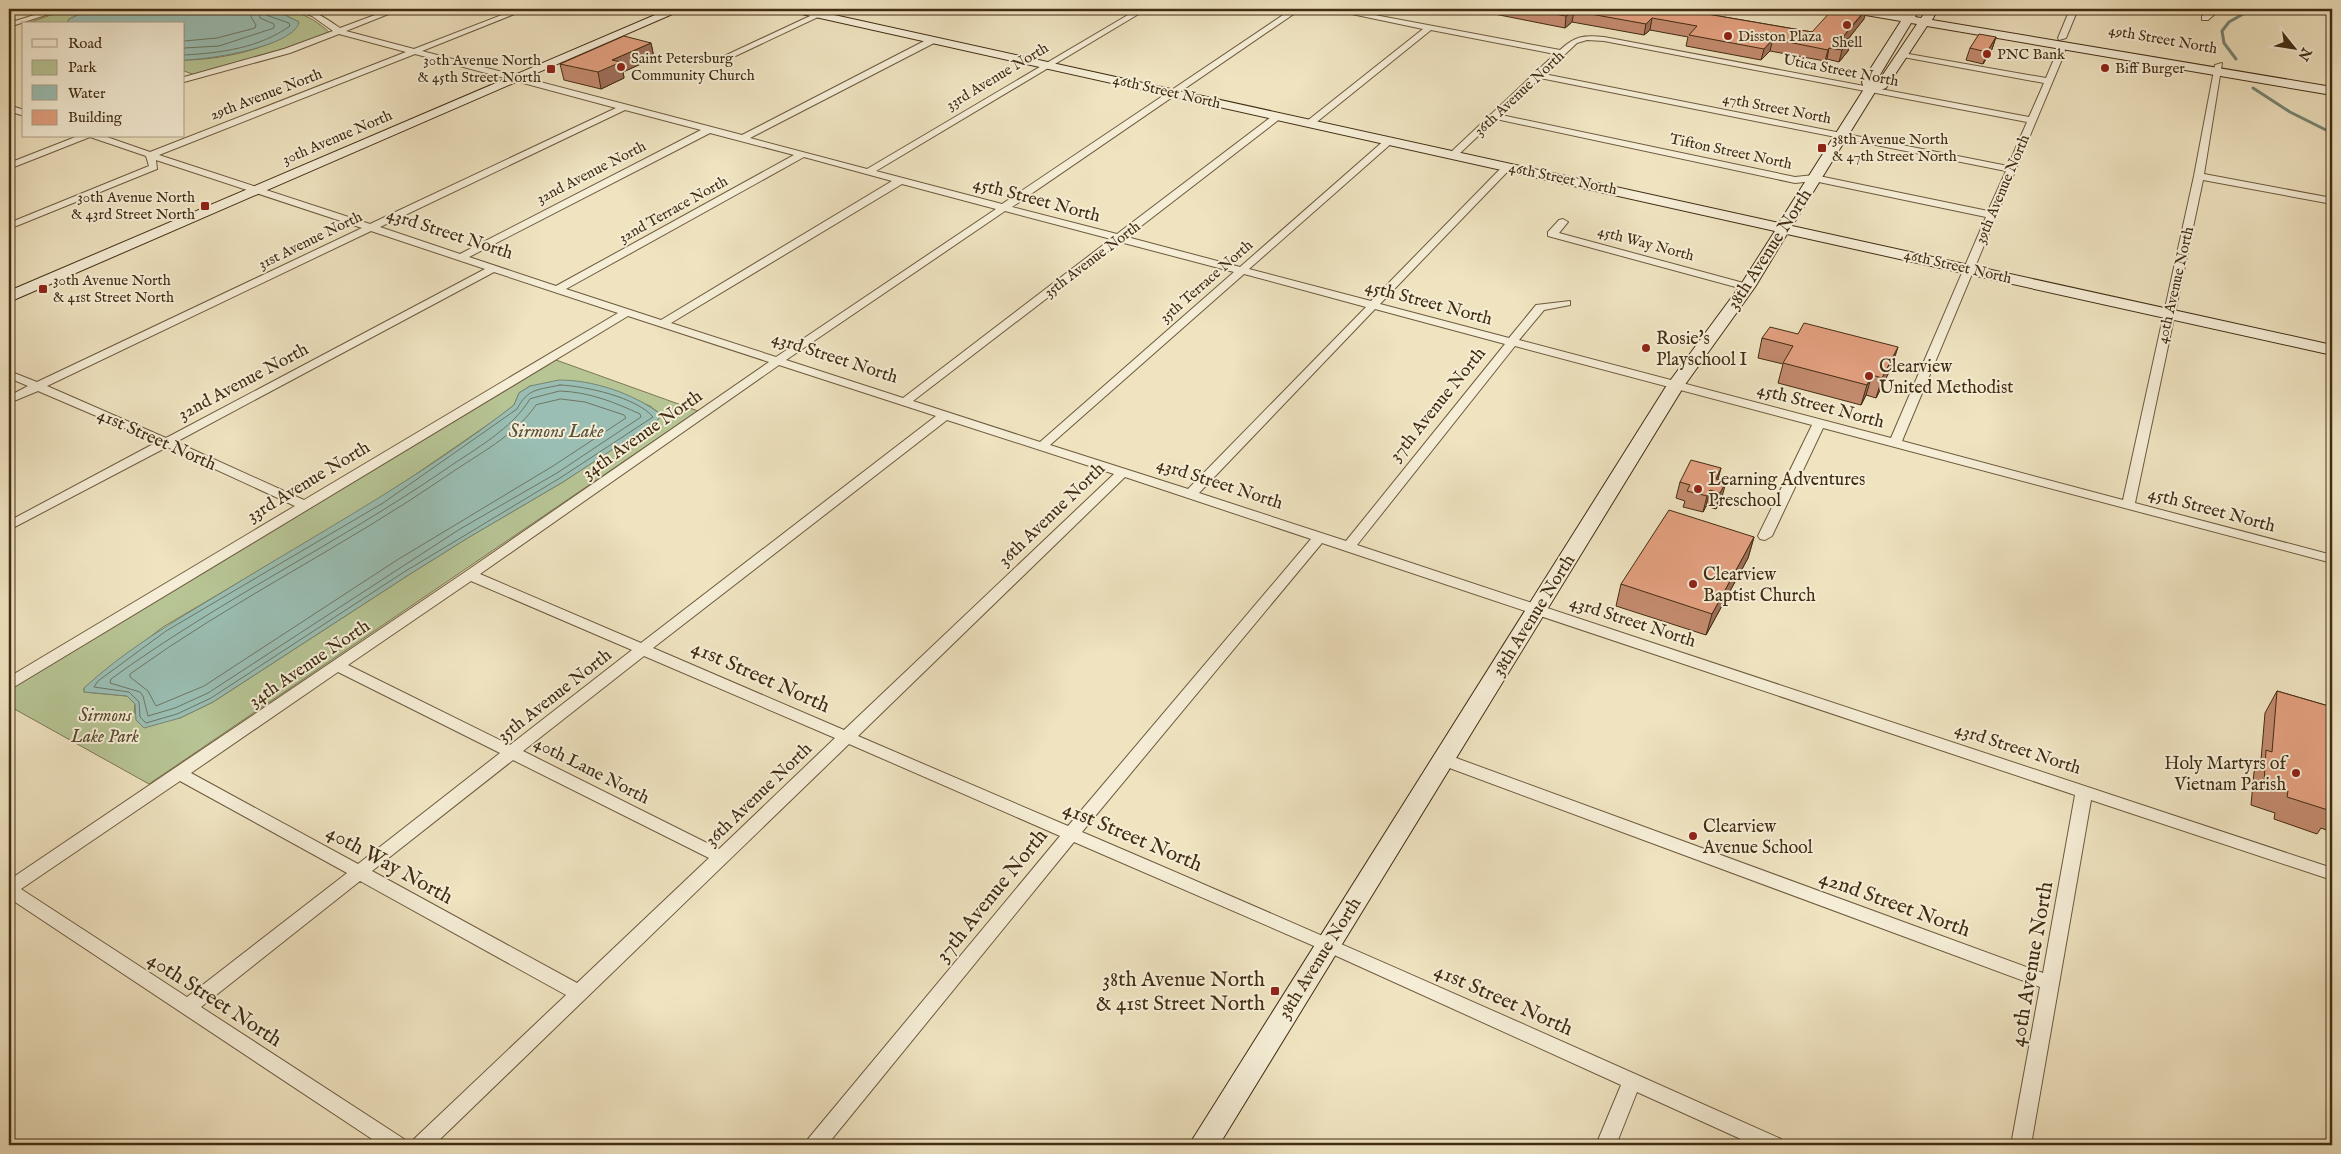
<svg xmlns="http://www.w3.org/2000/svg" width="2341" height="1154" font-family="'IM FELL English',serif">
  <rect width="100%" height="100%" fill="#efe3c0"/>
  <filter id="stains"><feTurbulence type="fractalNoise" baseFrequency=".004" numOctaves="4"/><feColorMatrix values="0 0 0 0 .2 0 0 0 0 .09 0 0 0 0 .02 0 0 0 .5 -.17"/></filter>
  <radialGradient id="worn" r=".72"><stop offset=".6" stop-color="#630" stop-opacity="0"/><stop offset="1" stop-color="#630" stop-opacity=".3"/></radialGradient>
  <g fill="#b7c494" stroke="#7c7854" fill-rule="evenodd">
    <path d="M68,9h23l-22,10 -2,5h-42z"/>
    <path d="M260,9c31,0 47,3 70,24l-56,19 -79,23 -11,-4v-11c27,0 70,-7 94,-21 7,-4 14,-12 21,-17l-14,-7z"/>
    <path d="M556,360l142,51 -549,373 -140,-78v-17zM542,385l64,3 44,18 9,7 -1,6 -95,63 -97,57 -59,37 -194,126 -33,16 -46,-5 1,-9 -8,-8 -43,-4v-4l79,-61 217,-128 116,-80 18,-14 5,-12 11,-7z"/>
  </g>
  <g fill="#9abeb3" stroke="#778473">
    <path d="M91,9h169l25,6 14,7c-5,25 -93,38 -115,38v-36h-117l2,-5z"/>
    <path d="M559,380c34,0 73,13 100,33v6l-96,63 -97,57 -59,37 -194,126 -33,16 -36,10 -8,-8 -1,-16 -8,-8 -43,-4v-4c41,-38 89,-66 137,-95 99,-61 201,-116 293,-188l5,-12 11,-7z"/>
  </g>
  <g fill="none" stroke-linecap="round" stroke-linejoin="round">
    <g stroke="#6e7663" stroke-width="1">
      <path d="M184,41l33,-3 38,-10 1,-3 -5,-8 -1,-8"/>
      <path d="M184,48l35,-2 55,-18v-4l-14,-6 -2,-9"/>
      <path d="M184,55c37,-2 75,-7 106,-29l-1,-3 -23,-8 -2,-6"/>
      <path d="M560,385c25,1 76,12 93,32l-93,61 -156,94 -193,126 -34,16 -31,9 -6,-6 -1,-15 -10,-10 -35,-5 4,-6 68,-50 217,-128 134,-94c11,-21 21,-19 43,-24z"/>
      <path d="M560,391c29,1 54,11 80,23l1,3 -84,56 -97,56 -252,164 -33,15 -27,8 -5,-20 -3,-4 -30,-9 1,-4c107,-78 226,-135 335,-210 29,-20 66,-40 84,-70z"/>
      <path d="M561,399l24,3 39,13 2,3 -73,48 -156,94 -193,126 -48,20 -8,-15 -18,-14v-3c101,-73 215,-128 318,-199 30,-21 67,-39 88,-70z"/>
    </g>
    <g stroke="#778473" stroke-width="3">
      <path d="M2236,59l-12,-16 -2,-12 7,-9 23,-13"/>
      <path d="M2253,88l37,24 42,21"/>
    </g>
    <g stroke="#6d5a3e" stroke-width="2">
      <g id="street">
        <path d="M53,9h11l-55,18v-4z"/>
        <path d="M292,9c20,-1 32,8 48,19l51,-19h10l-55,22 68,18 103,-40h10l-105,42 320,84 188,-97h6v4l-186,96 117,31 271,-160h9l-271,162 126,33 290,-195h9l-289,198 105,27 158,-120h6v4l-154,119 113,30 147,-129h6v4l-144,127 122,32 134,-137h6v4l-131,136 129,34 27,-33 34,-4v4l-26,5 -25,30 372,98 95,-221 -172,-36 -19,2 -299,-64 -39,37h-6v-4l104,-98 -124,-24 -118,95h-6v-4l116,-92 -95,-20h15l217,41c15,-14 23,-15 44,-13l425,80 15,-34 -141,-26 -4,-2 4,-2 143,25 11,-26v-7l7,-2 1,9 -163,389 221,59 71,-324 21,-111 7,-2 -18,111 128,24v6l-129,-24 -68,323 197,52v8l-509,-135 -51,108 -7,4 -5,-1 -2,-3 54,-111 -297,-79 -158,199 975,323v12l-241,-80 -60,345h-20l29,-158 -604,-224 -2,-4 2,-4h12l595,218 32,-178 -753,-252 -240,289c234,100 467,203 699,307l3,6h-30l-117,-53 -21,53h-20l25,-60 -300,-136 -247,-107 -247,303h-22l3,-6 252,-303 -211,-92 -415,401h-23l3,-6 152,-144 -206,-114 -159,126 203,132 3,6h-26l-372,-247v-18l456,-308 304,-210 -141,-46 -614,371 -5,1v-11l286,-171 -128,-59 -158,83v-9l148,-79 -119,-51 -29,12v-7l19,-10 -19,-8v-7l28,11 325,-154 -206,-68 1,9 -148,60v-6l140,-57 -3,-10 -56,-19 -81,32v-6l69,-27h26l46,16 256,-100 -67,-18 -49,19 -106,29v-5l100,-28 49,-18 -21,-15zM1587,40l17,1 423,81 -19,44 -464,-92 33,-31zM415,54l201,54 -246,116 -211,-69zM1540,78l466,93 -18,40 -174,-36 -19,2 -294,-62zM625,110l76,20 -241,124 -80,-27zM710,133l84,22 -238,131 -87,-29zM804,157l88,24 -231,139 -95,-31zM902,184l94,25 -220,148 -105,-34zM1005,211l106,28 -208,159 -117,-38zM371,231l114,38 -319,169 -119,-52zM1120,242l114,30 -194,170 -127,-41zM494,272l124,41 -314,187 -128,-58zM1244,274l122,33 -178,182 -138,-44zM1375,309l130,35 -159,197 -147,-48zM779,365l157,51 -295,227 -161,-69zM947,420l167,54 -270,256 -191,-82zM1125,477l186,62 -243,287 -210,-90zM471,581l161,69 -122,95 -162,-80zM644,656l191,82 -116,111 -196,-98zM338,672l162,81 -142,111 -167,-91zM513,760l196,98 -132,125 -205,-112zM180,781l167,92 -160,124 -166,-108z"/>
        <path d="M825,9h10l-108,51 -7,-2z"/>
        <path d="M2070,9h8l-12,29 -7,2 -1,-2z"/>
        <path d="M2212,9h9l-13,11h-6v-4z"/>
        <path d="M9,105l15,5v6l-15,-5z"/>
        <path d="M1563,219l5,3 -9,11 192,52 1,2 -5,3 -4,-1 -195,-53v-4l11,-12z"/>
      </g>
    </g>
    <g stroke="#422d13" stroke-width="2">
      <g id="secondary">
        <path d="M669,9h15l-675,293v-11z"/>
        <path d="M787,9h20l972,214 85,-134 -2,-7 39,-61 -53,-9 -5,-3h24l38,6 4,-6h10l-4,8 6,1 7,-9h10l-6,11 400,67v8l-405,-69 -41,62 -11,4 -83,134 540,119v10l-545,-121 -32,53 -71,99 -465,759h-30l478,-760 73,-99 35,-55 -982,-219zM1911,23l6,1 -39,58 -3,1z"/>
      </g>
    </g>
    <use href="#street" fill="#f5edd6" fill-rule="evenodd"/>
    <use href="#secondary" fill="#f5edd6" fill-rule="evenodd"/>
  </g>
  <g fill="#c38a6e" stroke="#422d13">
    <path d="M1474,9h204l134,23 52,-13 -16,20h3l-3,12 -9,11 -12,-3 -2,2 -55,-10 -9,9 -75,-14 2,-9 -38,-7 -6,5 -72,-13 -7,6 -91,-18z"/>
    <path d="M1996,37l-4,12 -9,15 -17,-4 4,-12z"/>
    <path d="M651,43l3,15 -31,14 1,6 -23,11 -37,-9 -4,-16z"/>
    <path d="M1762,338l130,28 -16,32 -10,-3 -5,10 -83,-22 5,-19 -25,-6z"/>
    <path d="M1718,480l4,17 -6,12 -10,-3 -3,6 -20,-5 2,-6 -9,-3 4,-16z"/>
    <path d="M1754,537l-6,21 -42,77 -90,-29 5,-22z"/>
    <path d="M2277,691l55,16v125l-11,-4 -4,6 -43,-15 1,-6 -24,-8 3,-33 7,-12 4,-47z"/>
  </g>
  <g fill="#9f705a" stroke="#422d13">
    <path d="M1867,9l-3,10 -24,30 2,-11z"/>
    <path d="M1574,11l-2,11 -7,6 1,-12z"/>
    <path d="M1652,18l-2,12 -6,5 2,-11z"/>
    <path d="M1996,37l-4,12 -9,15 4,-12z"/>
    <path d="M1773,39l-3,12 -9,9 3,-11z"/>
    <path d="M1851,39l-3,12 -9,11 3,-12z"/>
    <path d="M651,43l3,15 -31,14 1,6 -23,11 -3,-17 14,-12z"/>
    <path d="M1829,48l-2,11 -2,2 3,-11z"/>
    <path d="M1898,347l-6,19 -16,32 6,-20z"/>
    <path d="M1872,375l-6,20 -5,10 6,-20z"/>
    <path d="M1721,468l-4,15 -1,-4z"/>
    <path d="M1726,482l-4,15 -6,12 4,-16z"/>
    <path d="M1710,490l-4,16 -3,6 4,-16z"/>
    <path d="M1754,537l-6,21 -42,77 6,-21z"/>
  </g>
  <g fill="#e3a080" stroke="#422d13">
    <path d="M1526,9h152l134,23 21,-23 13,1 1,-1h19l-24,29 9,1 -9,11 -13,-2 -1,2 -55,-11 -9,10 -75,-14 8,-9 -45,-8 -6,6 -72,-13 -8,5z"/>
    <path d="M1979,34l17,3 -9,15 -17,-4z"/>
    <path d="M624,36l27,7 -39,17 9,2 -23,10 -38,-8z"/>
    <path d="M1804,323l94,24 -16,31 -10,-3 -5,10 -84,-22 10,-17 -31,-8 8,-11 28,7z"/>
    <path d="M1691,460l30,8 -5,11 10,3 -6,11 -10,-3 -3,6 -20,-5 3,-6 -10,-3z"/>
    <path d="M1669,510l85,27 -42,77 -91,-30z"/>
    <path d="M2277,691l55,16v98l-1,6 -44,-14 1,-6 -24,-8 2,-33 6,2z"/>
  </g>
  <g fill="#8f2418" stroke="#f5edd6" stroke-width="2">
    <circle cx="1847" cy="25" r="5"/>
    <circle cx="1728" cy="36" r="5"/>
    <circle cx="1987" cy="54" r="5"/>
    <circle cx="621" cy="67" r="5"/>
    <circle cx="2105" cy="68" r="5"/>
    <rect x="546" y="64" width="10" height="10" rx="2.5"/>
    <rect x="1817" y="143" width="10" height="10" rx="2.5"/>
    <rect x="200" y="201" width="10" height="10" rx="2.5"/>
    <rect x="38" y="284" width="10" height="10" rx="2.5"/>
    <circle cx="1646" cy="348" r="5"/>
    <circle cx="1869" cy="376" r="5"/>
    <circle cx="1698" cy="489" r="5"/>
    <circle cx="1693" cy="584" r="5"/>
    <circle cx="2296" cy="773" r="5"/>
    <circle cx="1693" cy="836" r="5"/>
    <rect x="1270" y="986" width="10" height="10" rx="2.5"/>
  </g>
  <g text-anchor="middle" stroke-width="4" stroke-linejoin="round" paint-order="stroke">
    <g font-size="15" fill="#422d13" stroke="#f5edd6" text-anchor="start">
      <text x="1738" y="41">Disston Plaza</text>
      <text x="1847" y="47" text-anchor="middle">Shell</text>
      <text x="1997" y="59">PNC Bank</text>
      <text x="631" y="63">Saint Petersburg<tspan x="631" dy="17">Community Church</tspan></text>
      <text x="541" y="65" text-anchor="end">30th Avenue North<tspan x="541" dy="17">&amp; 45th Street North</tspan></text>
      <text x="2115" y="73">Biff Burger</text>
      <text x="1832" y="144">38th Avenue North<tspan x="1832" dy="17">&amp; 47th Street North</tspan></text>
      <text x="195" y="202" text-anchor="end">30th Avenue North<tspan x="195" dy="17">&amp; 43rd Street North</tspan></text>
      <text x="53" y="285">30th Avenue North<tspan x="53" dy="17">&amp; 41st Street North</tspan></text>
    </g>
    <g font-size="15" fill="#422d13" stroke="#f5edd6">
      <text transform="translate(2163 39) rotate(10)" y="5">49th Street North</text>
      <text transform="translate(1841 70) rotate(11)" y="5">Utica Street North</text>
      <text transform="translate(997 76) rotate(-31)" y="5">33rd Avenue North</text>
      <text transform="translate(1167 91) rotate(13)" y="5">46th Street North</text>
      <text transform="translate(1519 93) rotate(-43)" y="5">36th Avenue North</text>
      <text transform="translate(266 94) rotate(-21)" y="5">29th Avenue North</text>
      <text transform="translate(1777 108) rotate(11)" y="5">47th Street North</text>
      <text transform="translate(337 137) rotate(-23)" y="5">30th Avenue North</text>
      <text transform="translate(1731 151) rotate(12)" y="5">Tifton Street North</text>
      <text transform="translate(591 172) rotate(-27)" y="5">32nd Avenue North</text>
      <text transform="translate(1563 178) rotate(12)" y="5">46th Street North</text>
      <text transform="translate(2002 189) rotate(-67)" y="5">39th Avenue North</text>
      <text transform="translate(673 209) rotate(-29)" y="5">32nd Terrace North</text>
      <text transform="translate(310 240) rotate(-26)" y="5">31st Avenue North</text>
      <text transform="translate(1646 243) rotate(15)" y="5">45th Way North</text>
      <text transform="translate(1092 259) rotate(-37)" y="5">35th Avenue North</text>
      <text transform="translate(1958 266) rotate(13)" y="5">46th Street North</text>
      <text transform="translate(1206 281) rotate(-41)" y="5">35th Terrace North</text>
      <text transform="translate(2175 285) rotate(-77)" y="5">40th Avenue North</text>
    </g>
    <g font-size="18" fill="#422d13" stroke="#f5edd6">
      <text transform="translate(1037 199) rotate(15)" y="6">45th Street North</text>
      <text transform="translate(450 233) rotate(18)" y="6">43rd Street North</text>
      <text transform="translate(1769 249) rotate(-57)" y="6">38th Avenue North</text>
      <text transform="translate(1429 302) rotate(15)" y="6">45th Street North</text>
      <text transform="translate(835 357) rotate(18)" y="6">43rd Street North</text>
      <text transform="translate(243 381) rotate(-28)" y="6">32nd Avenue North</text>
      <text transform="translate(1437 404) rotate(-51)" y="6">37th Avenue North</text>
      <text transform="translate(1821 405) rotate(15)" y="6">45th Street North</text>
      <text transform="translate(642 434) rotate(-35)" y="6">34th Avenue North</text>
      <text transform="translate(157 439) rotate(24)" y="6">41st Street North</text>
      <text transform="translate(308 481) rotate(-31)" y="6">33rd Avenue North</text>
      <text transform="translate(1220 483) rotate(18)" y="6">43rd Street North</text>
      <text transform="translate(2212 509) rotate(15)" y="6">45th Street North</text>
      <text transform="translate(1051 514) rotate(-44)" y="6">36th Avenue North</text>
      <text transform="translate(1533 615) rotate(-58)" y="6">38th Avenue North</text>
      <text transform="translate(1633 621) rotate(18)" y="6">43rd Street North</text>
      <text transform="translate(309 663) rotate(-34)" y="6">34th Avenue North</text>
      <text transform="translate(554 695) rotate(-38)" y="6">35th Avenue North</text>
      <text transform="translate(2018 748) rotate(18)" y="6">43rd Street North</text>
      <text transform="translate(592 770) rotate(27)" y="6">40th Lane North</text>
      <text transform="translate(758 794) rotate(-44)" y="6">36th Avenue North</text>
      <text transform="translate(1319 958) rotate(-58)" y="6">38th Avenue North</text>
    </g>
    <g font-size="18" fill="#422d13" stroke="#f5edd6" text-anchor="start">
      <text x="1656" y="344">Rosie's<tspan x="1656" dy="21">Playschool I</tspan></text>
      <text x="1879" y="372">Clearview<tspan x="1879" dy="21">United Methodist</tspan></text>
      <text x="1708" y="485">Learning Adventures<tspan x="1708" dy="21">Preschool</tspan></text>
      <text x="1703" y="580">Clearview<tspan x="1703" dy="21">Baptist Church</tspan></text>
      <text x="2286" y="769" text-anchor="end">Holy Martyrs of<tspan x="2286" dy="21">Vietnam Parish</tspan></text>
      <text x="1703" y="832">Clearview<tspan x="1703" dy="21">Avenue School</tspan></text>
    </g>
    <g font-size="18" font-style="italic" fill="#594b2d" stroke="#f5edd6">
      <text x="105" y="721">Sirmons<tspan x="105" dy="21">Lake Park</tspan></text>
    </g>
    <g font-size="19" font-style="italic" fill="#58513b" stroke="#f5edd6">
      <text x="556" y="437">Sirmons Lake</text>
    </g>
    <g font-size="21" fill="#422d13" stroke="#f5edd6">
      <text transform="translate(761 676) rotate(24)" y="7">41st Street North</text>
      <text transform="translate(1133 836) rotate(23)" y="7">41st Street North</text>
      <text transform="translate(390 864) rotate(29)" y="7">40th Way North</text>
      <text transform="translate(991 895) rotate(-51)" y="7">37th Avenue North</text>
      <text transform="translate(1895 903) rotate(20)" y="7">42nd Street North</text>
      <text transform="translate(2031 964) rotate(-80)" y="7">40th Avenue North</text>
      <text transform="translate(215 999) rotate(33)" y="7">40th Street North</text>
      <text transform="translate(1504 999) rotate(24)" y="7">41st Street North</text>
    </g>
    <g font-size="21" fill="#422d13" stroke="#f5edd6" text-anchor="end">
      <text x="1265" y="986">38th Avenue North<tspan x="1265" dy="24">&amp; 41st Street North</tspan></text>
    </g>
  </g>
  <rect width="2341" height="1154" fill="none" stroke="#efe3c0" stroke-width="30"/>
  <rect x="10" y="10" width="2321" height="1134" fill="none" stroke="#422d13" stroke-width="2.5"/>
  <rect x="15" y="15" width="2311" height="1124" fill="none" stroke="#422d13"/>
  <rect x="22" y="22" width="162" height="115" fill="#f5edd6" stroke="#ada088"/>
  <rect x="32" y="39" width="25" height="8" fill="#f5edd6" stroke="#ada088"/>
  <text x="68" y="48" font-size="15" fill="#422d13">Road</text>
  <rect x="32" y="60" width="25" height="15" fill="#b7c494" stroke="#ada088"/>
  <text x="68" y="72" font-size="15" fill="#422d13">Park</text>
  <rect x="32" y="85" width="25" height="15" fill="#9abeb3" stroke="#ada088"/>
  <text x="68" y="98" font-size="15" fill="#422d13">Water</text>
  <rect x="32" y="110" width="25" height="15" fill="#e3a080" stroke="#ada088"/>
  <text x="68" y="122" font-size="15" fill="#422d13">Building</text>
  <g transform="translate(2294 48) rotate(120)" stroke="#f5edd6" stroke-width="4" paint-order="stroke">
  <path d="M0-4L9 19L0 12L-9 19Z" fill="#422d13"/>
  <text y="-8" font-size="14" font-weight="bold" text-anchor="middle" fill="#422d13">N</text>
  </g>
  <rect width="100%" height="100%" filter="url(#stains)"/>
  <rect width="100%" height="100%" fill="url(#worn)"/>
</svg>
